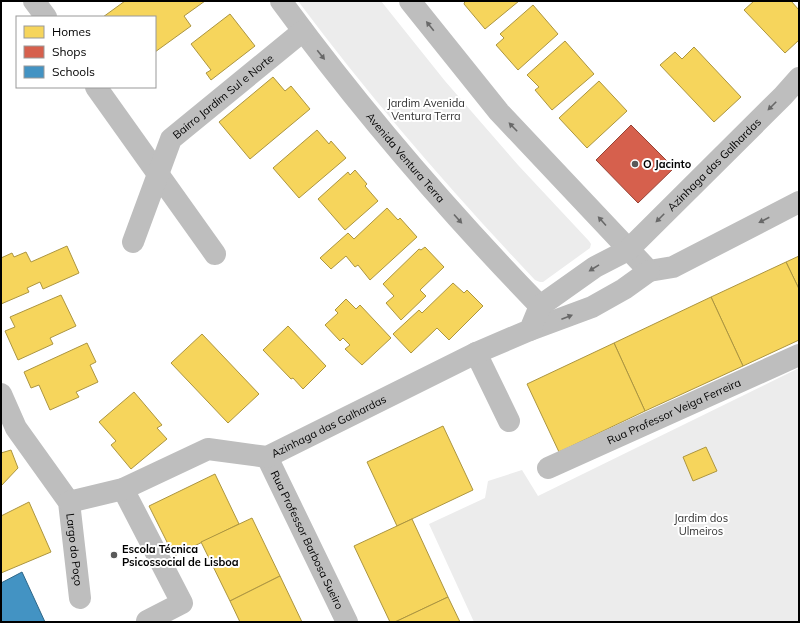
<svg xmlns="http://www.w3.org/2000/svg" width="800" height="623" font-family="Mulish,sans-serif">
  <rect width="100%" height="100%" fill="#fff"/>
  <g fill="#ececec">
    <path d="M298,1h83l64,80 73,84 71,76 2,3 -1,4 -47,34h-3l-5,-2c-84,-89 -164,-181 -237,-279z"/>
    <path d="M799,368v254h-325l-45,-98 56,-26 3,-17 34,-11 16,26z"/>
  </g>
  <g fill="#f6d55c" stroke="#ac9540">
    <path d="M125,1h80l-21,15 7,10 -36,26v-35h-52z"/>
    <path d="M465,1h54l-34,28 -21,-25z"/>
    <path d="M754,1h37l8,9v30l-14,13 -41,-43z"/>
    <path d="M533,5l25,29 -40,36 -22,-25 8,-7 -4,-4z"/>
    <path d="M230,14l25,32 -44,34 -5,-7 5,-3 -20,-26z"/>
    <path d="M565,41l29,33 -42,36 -17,-20 4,-3 -12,-12z"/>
    <path d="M694,47l47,50 -27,25 -54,-57 15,-13 7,7z"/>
    <path d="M273,77l12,14 6,-5 19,23 -60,50 -31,-37z"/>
    <path d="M599,81l28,30 -40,37 -28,-30z"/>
    <path d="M317,130l12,14 2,-3 15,17 -47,40 -26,-30z"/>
    <path d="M355,170l12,14 -2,2 13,15 -33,29 -27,-31 30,-27 2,3z"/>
    <path d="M387,208l11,12 2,-2 17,19 -47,43 -12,-15 -3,2 -9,-11 -15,13 -11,-11 28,-25 6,6z"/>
    <path d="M67,246l12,27 -36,16 -3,-7 -13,6 2,4 -28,12v-46l11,-5 2,4 12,-5 5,10z"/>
    <path d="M425,247l19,20 -24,23 6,6 -25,24 -15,-17 8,-7 -11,-12 36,-35 2,1z"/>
    <path d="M799,256v33l-13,-27z"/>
    <path d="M786,262l13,27v51l-56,26 -32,-69z"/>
    <path d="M453,283l11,10 3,-3 16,16 -34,34 -12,-12 -26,25 -18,-19 26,-24 3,3z"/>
    <path d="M61,295l15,31 -26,12 3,6 -35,16 -13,-29 10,-4 -5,-10z"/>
    <path d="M711,297l32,69 -98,45 -31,-68z"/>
    <path d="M346,299l10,10 4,-4 31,33 -29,27 -17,-16 5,-4 -7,-7 -3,3 -15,-16 13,-12 -3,-3z"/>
    <path d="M288,326l38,40 -23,23 -10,-11 -2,1 -28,-29z"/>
    <path d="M202,334l57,60 -31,29 -57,-60z"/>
    <path d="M87,343l9,19 -6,3 8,17 -22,10 3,5 -29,13 -11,-25 -8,3 -7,-16z"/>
    <path d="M614,343l31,68 -86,41 -32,-68z"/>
    <path d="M134,392l28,33 -5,3 10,11 -36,30 -20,-24 5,-4 -17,-19z"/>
    <path d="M443,426l30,64 -76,36 -30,-64z"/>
    <path d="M706,447l11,24 -24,10 -10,-24z"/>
    <path d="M11,450l7,18 -17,18v-33z"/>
    <path d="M215,474l24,50 -65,32 -25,-50z"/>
    <path d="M29,502l22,50 -50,21v-57z"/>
    <path d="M252,518l28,58 -50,25 -29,-59z"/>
    <path d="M412,519l36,78 -53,25h-5l-36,-76z"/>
    <path d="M280,576l22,46h-62l-10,-21z"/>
    <path d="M448,597l12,25h-65z"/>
  </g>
  <path fill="#d6604d" stroke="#964336" d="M631,125l43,43 -36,35 -42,-43z"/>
  <path fill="#4393c3" stroke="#2f6788" d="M22,572l23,50h-44v-39z"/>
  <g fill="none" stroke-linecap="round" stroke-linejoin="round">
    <g stroke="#bebebe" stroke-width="22">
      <path d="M34,1l12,16"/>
      <path id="s1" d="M281,1c79,108 166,209 259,305"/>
      <path d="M410,1l89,111 150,159 24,-4 126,-65"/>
      <path d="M96,87l119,167"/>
      <path id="s2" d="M133,242l38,-103 132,-108"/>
      <path d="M530,330l62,-23 32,-18 25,-18"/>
      <path d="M476,353l33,68"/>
      <path id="s3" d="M1,394l15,34 53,74 11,96"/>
      <path id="s4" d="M267,457l80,165"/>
      <path id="s5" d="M548,468l251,-113"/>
      <path d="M123,489l59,114 -35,18 1,1"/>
      <path id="s6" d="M69,502l54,-13 85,-40 59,8 209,-104 54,-23 10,-24 55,-39 33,-17 155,-154 16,-18"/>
    </g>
  </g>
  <defs><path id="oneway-solid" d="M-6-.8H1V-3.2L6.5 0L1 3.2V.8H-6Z"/></defs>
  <g fill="#686868">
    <use href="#oneway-solid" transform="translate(430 26) rotate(-129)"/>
    <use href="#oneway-solid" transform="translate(321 55) rotate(51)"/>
    <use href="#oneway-solid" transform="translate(772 106) rotate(135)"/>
    <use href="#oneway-solid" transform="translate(513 127) rotate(-134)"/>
    <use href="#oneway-solid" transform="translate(660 218) rotate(135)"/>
    <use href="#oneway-solid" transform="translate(458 219) rotate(48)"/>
    <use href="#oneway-solid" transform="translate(764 220) rotate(153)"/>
    <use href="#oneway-solid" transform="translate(602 221) rotate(-132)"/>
    <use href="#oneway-solid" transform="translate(594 268) rotate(148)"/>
    <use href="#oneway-solid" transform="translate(567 317) rotate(-21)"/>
  </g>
  <g fill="#595959" stroke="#fff" stroke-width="1.5">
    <circle cx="635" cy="164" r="4"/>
    <circle cx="114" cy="555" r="4"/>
  </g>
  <g text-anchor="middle" stroke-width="4" stroke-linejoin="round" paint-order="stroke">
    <g font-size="11" fill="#000" stroke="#fff">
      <text dy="4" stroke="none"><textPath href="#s2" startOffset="177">Bairro Jardim Sul e Norte</textPath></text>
      <text dy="4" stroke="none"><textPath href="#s1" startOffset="200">Avenida Ventura Terra</textPath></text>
      <text dy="4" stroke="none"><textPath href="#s6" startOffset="753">Azinhaga das Galhardas</textPath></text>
      <text dy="4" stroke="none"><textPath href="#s5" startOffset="138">Rua Professor Veiga Ferreira</textPath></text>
      <text dy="4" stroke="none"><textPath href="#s6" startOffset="278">Azinhaga das Galhardas</textPath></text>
      <text dy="4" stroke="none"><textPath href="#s4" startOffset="92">Rua Professor Barbosa Sueiro</textPath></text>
      <text dy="4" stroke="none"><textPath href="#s3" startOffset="176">Largo do Poço</textPath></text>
    </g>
    <g font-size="11" fill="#333" stroke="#fff">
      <text x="426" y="107">Jardim Avenida<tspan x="426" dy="13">Ventura Terra</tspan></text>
      <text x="701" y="522">Jardim dos<tspan x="701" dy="13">Ulmeiros</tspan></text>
    </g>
    <g font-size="11" font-weight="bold" fill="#000" stroke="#fff" text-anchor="start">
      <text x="643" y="168">O Jacinto</text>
      <text x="122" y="553">Escola Técnica<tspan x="122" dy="13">Psicossocial de Lisboa</tspan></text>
    </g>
  </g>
  <rect width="800" height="623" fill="none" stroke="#000000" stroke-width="4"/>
  <rect x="16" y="16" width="140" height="72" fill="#ffffff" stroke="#999999"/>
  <rect x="24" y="26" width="20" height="12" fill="#f6d55c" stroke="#999999"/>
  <text x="52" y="36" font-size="12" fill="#000000">Homes</text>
  <rect x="24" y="46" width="20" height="12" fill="#d6604d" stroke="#999999"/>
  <text x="52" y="56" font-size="12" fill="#000000">Shops</text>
  <rect x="24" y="66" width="20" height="12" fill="#4393c3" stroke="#999999"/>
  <text x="52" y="76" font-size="12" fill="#000000">Schools</text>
</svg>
